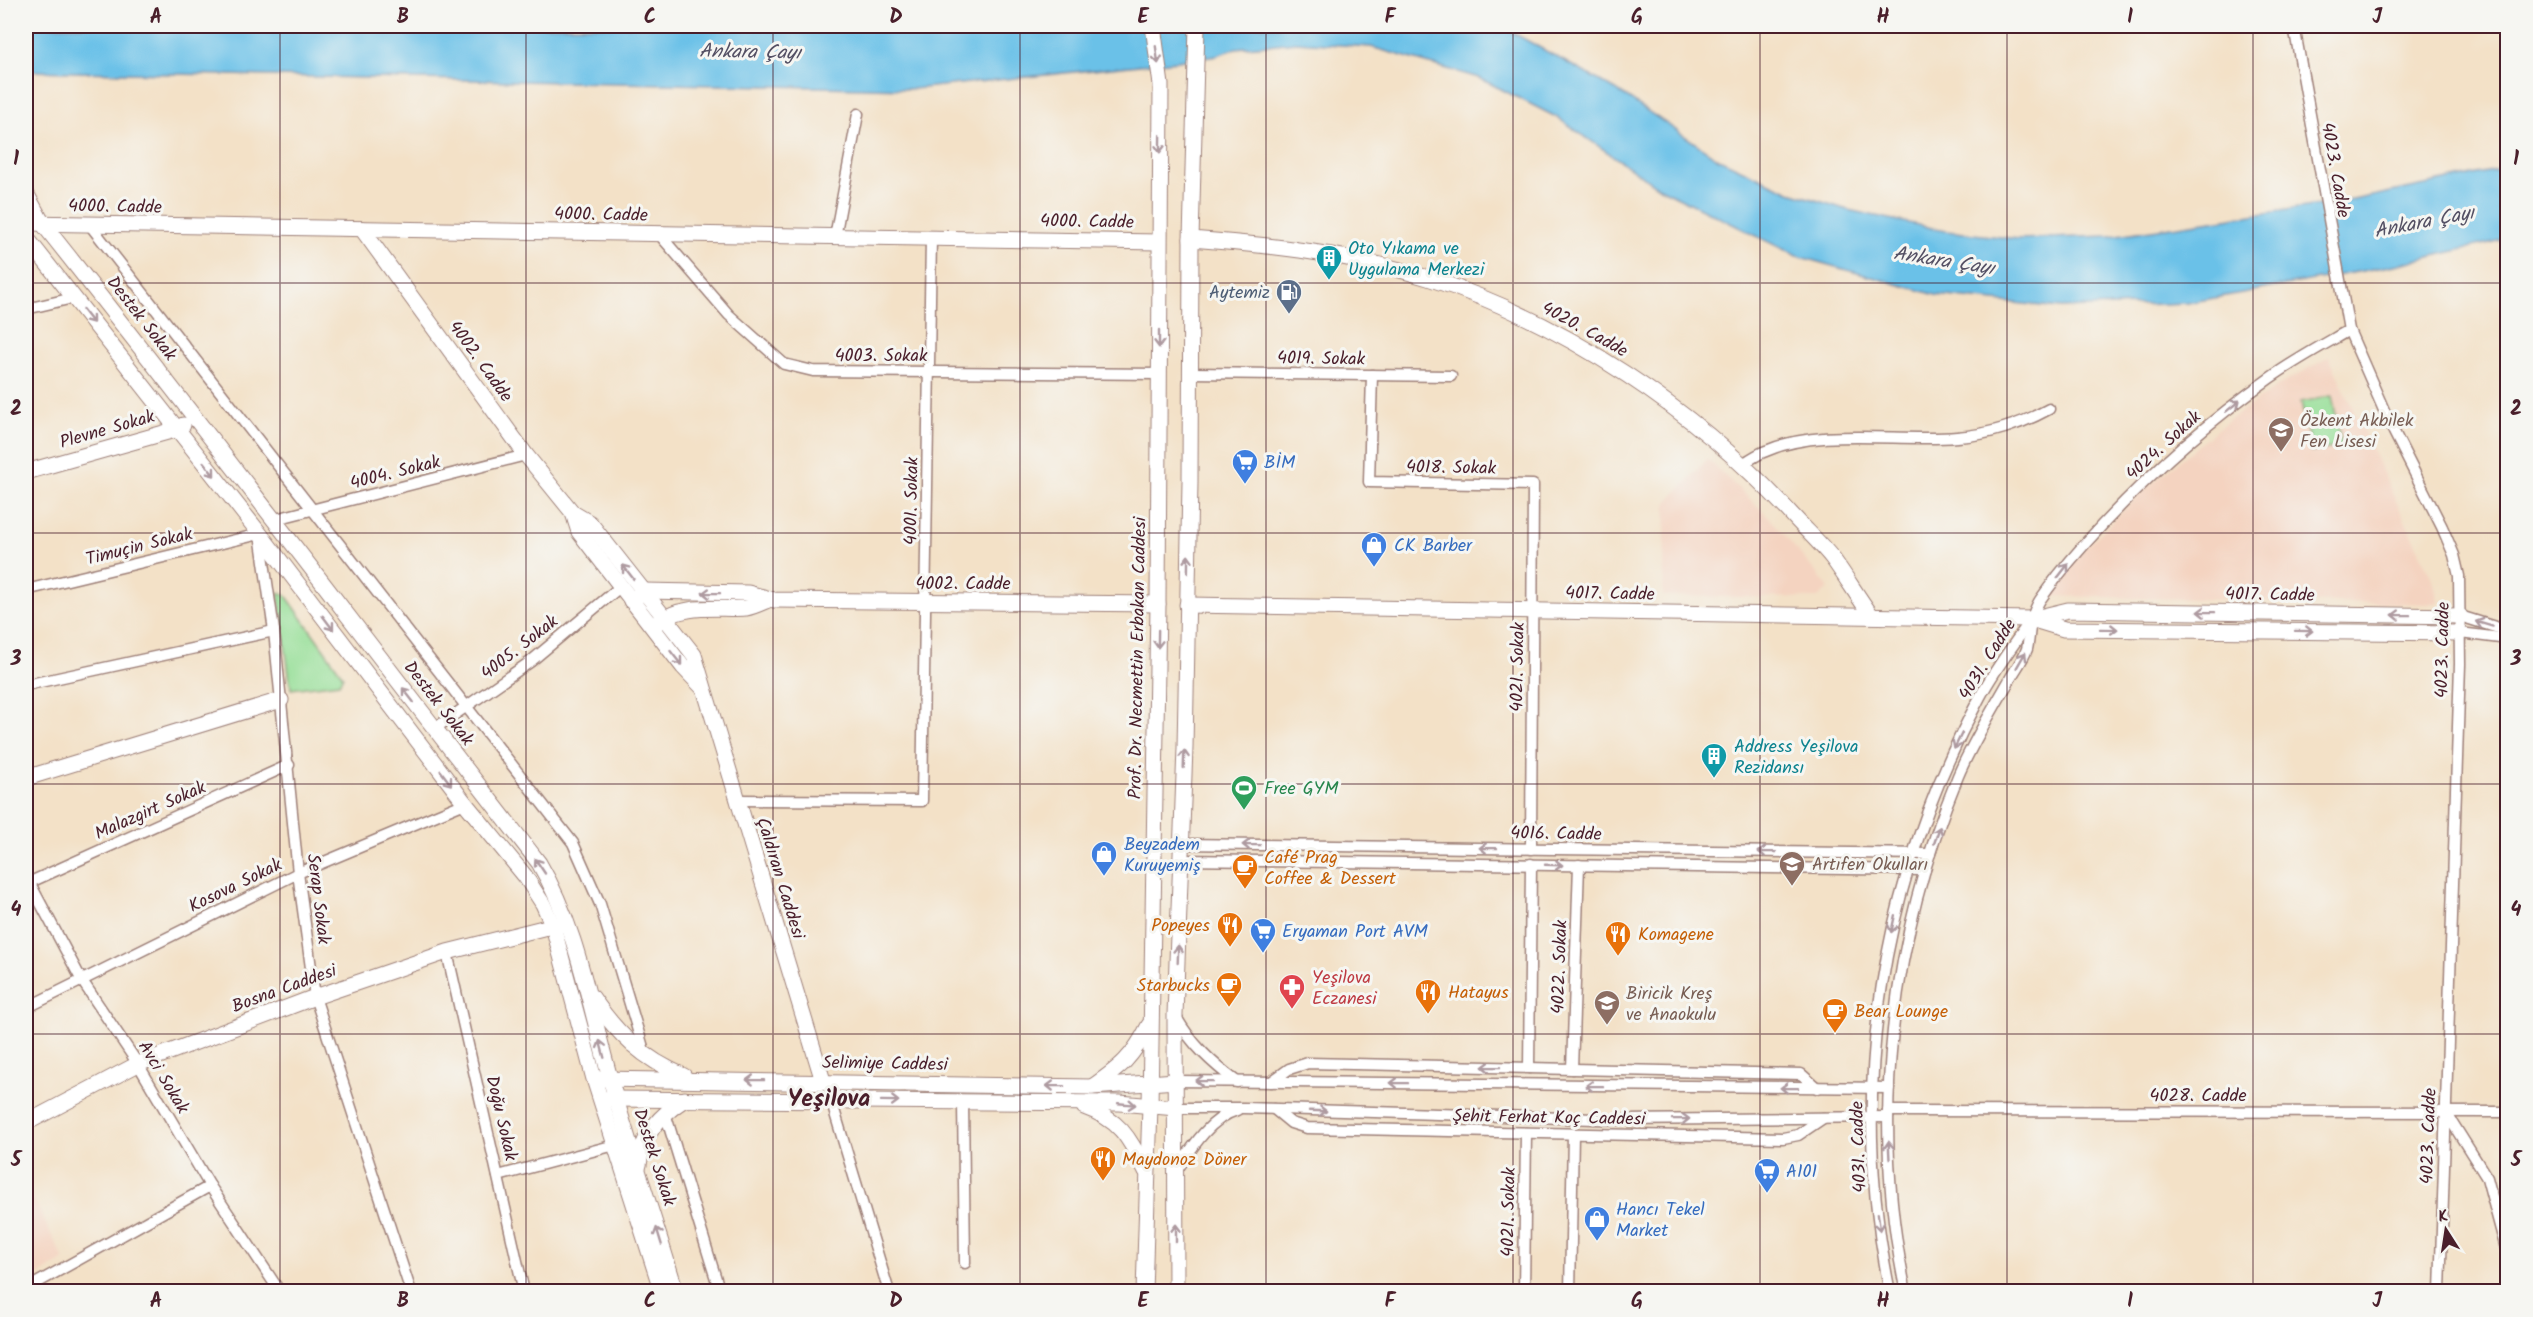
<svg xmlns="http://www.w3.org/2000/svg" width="2533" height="1317" font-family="Kalam,sans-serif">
  <rect width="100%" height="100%" fill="#f6f6f2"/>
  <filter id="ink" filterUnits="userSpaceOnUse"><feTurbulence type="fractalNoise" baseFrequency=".0167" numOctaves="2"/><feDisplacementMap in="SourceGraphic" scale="12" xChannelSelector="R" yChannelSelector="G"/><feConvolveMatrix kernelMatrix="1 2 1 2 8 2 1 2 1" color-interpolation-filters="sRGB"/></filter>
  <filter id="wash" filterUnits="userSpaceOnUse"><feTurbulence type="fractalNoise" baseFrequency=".008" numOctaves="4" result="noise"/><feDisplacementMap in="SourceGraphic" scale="24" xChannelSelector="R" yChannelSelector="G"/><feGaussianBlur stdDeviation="1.35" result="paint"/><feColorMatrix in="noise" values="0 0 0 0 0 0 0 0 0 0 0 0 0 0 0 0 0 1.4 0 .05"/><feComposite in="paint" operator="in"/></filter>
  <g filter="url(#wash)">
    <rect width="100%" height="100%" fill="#f3e1c7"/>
    <g fill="#f4d3c0">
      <path d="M2329,357l105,226 4,18 -1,3 -386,-8 32,-46 64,-62 83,-69 53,-36z"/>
      <path d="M1707,459l62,58 60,71 -11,10 -155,-2 3,-92z"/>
      <path d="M26,1184l38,76 -38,22z"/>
    </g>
    <g fill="#98df99" stroke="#717f62" stroke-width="1.5">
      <path d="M2332,396l10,50 -31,6 -10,-50z"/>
      <path d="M278,593l7,1 58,82 -4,7 -48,6z"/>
    </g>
    <path fill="#6bc1e8" stroke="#5a708a" stroke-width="1.5" d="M26,26h1475l115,64 103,69 71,33 58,18 98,21 72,8 93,-3 242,-36 154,-32v71l-117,27 -203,37 -125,5 -126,-13 -139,-39 -137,-68 -104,-71 -77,-39 -108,-31 -75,-5 -60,6 -19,7 -40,6 -264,28 -887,-18z"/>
  </g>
  <g filter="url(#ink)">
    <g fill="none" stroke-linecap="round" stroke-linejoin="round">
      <g stroke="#9e8079" stroke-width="13">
        <g id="street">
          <path d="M2294,26l55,304 41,94 52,103 12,28 5,21 1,88 -20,628"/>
          <path d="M90,225l483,618 27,61 45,150"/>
          <path d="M659,234l70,81 55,49 29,7 347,3"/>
          <path d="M835,237l23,-123"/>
          <path d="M26,309l47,-11"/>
          <path d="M1191,373l260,3"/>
          <path d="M1372,375l-3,107 164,3 -2,364"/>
          <path d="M1742,464c8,-4 15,-10 24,-13 54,-24 133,-9 191,-14 31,-2 65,-13 92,-28"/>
          <path d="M272,520l254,-65"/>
          <path d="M26,590l234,-56 14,97 24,242 17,124 96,295"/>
          <path d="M2460,616l48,15"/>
          <path d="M2460,633l48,6"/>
          <path d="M26,685l248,-54"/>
          <path d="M434,729l96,-67 90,-75"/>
          <path d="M736,800l186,1 9,-563"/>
          <path d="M1181,844l749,10"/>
          <path d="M1181,860l744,10"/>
          <path d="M26,876l55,103 57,85 72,122 70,106"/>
          <path d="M26,884l263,-119"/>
          <path d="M447,952l77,340"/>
          <path d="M26,1008l272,-135 167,-70"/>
          <path d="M1176,1017c16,28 36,46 61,65"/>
          <path d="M1529,1068l2,-204"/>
          <path d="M1572,1069l7,-204"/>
          <path d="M1176,1081l713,7"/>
          <path d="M1271,1082l18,-13 19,-6 493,11 16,14"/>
          <path d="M831,1100l58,192"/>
          <path d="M963,1102l2,161"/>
          <path d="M1176,1108h68l382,12 262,-3"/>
          <path d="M1274,1109l17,14 16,5 476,10 15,-3 25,-17"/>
          <path d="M1888,1111l620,1"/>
          <path d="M2445,1111l42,67 21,78"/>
          <path d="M665,1113l55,179"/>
          <path d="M1177,1170c14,-21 33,-52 60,-60"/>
          <path d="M498,1176l117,-31"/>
          <path d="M26,1289l184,-103"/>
          <path d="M1524,1292l2,-159"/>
          <path d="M1570,1292l3,-158"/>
          <path d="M1890,1292c-43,-206 -9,-411 90,-595 14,-27 33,-51 50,-76 4,-7 6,-15 10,-21 13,-19 28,-37 43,-54 55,-62 119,-120 187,-168 25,-18 53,-33 79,-48"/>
          <path d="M1906,1292c-37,-172 -15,-354 52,-516 13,-31 34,-65 51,-95 5,-10 14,-21 18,-32 2,-8 2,-18 4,-27"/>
        </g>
      </g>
      <g stroke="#9e8079" stroke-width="17">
        <g id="secondary">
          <path d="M26,193l17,31c168,211 330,426 496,639 39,66 50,142 71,215 20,72 45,142 66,214"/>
          <path d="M26,223l1133,19"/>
          <path d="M362,229l164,226 47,58 17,10 104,132 129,426"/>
          <path d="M26,237l234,297 205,269 60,73 18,28 10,22 41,153 68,213"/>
          <path d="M1191,239c80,6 161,15 237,39 136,43 272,135 368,241 12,13 26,26 37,40 13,18 25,38 38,56"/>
          <path d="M26,472l152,-43 5,-4"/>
          <path d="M573,513l6,19 104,135 19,20"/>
          <path d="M631,601l13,-10 104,2 26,7 384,4"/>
          <path d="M1187,605l844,14 37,-9 392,6"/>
          <path d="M2031,619l33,10 396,4"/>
          <path d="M658,622c26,-19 59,-12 88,-14 7,-1 15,-5 22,-8"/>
          <path d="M26,778l255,-78"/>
          <path d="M592,997c25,37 51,62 92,79"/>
          <path d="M600,1079l492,8 84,-6"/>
          <path d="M1092,1087c29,-20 41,-30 57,-62"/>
          <path d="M607,1099l513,4 56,5"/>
          <path d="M1084,1107c37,13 45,31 62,64"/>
          <path d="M26,1123l112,-59 177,-67 132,-45 116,-29"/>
          <path d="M639,1165c3,-31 21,-50 46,-66"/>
          <path d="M1144,1292l6,-186 8,-502 3,-519 -8,-59"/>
          <path d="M1176,1292l-1,-277 10,-267 5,-266 1,-243 6,-213"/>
        </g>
      </g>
      <use href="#street" stroke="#fff" stroke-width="10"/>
      <use href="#secondary" stroke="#fff" stroke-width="15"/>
    </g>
    <defs><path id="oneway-shaft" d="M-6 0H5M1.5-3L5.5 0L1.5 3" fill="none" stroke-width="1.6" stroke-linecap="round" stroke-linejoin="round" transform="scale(1.5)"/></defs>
    <g stroke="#ae9aa0">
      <use href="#oneway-shaft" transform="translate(1157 55) rotate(82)"/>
      <use href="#oneway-shaft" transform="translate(1160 144) rotate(91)"/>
      <use href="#oneway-shaft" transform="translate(88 316) rotate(52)"/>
      <use href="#oneway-shaft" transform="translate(1159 339) rotate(90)"/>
      <use href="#oneway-shaft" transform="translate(2233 406) rotate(-39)"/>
      <use href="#oneway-shaft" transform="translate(209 469) rotate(52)"/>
      <use href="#oneway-shaft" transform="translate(1188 564) rotate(-89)"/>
      <use href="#oneway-shaft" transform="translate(2063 571) rotate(-52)"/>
      <use href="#oneway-shaft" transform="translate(628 572) rotate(-128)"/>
      <use href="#oneway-shaft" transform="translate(711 593) rotate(-179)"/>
      <use href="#oneway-shaft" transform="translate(2206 612) rotate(-179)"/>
      <use href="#oneway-shaft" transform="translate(2401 615) rotate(-179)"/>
      <use href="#oneway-shaft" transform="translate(328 623) rotate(53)"/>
      <use href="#oneway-shaft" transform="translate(2484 624) rotate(-163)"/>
      <use href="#oneway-shaft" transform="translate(2109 629) rotate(1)"/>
      <use href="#oneway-shaft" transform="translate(2304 631) rotate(1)"/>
      <use href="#oneway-shaft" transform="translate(1158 639) rotate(91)"/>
      <use href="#oneway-shaft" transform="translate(676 658) rotate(52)"/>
      <use href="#oneway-shaft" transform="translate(2021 660) rotate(-60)"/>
      <use href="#oneway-shaft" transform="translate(408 695) rotate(-128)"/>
      <use href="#oneway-shaft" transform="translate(1958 741) rotate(116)"/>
      <use href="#oneway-shaft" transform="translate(1184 759) rotate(-88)"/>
      <use href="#oneway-shaft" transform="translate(446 778) rotate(53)"/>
      <use href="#oneway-shaft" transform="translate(1937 835) rotate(-71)"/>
      <use href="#oneway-shaft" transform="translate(1251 845) rotate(-179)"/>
      <use href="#oneway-shaft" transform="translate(1488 848) rotate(-179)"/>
      <use href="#oneway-shaft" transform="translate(1767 852) rotate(-179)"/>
      <use href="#oneway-shaft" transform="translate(1554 865) rotate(2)"/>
      <use href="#oneway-shaft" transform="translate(540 866) rotate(-124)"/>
      <use href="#oneway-shaft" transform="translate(1893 924) rotate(102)"/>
      <use href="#oneway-shaft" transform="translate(1178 954) rotate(-88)"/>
      <use href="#oneway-shaft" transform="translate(602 1049) rotate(-105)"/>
      <use href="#oneway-shaft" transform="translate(1491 1067) rotate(-179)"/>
      <use href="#oneway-shaft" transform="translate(755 1080) rotate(-179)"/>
      <use href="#oneway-shaft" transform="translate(1204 1081) rotate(-179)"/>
      <use href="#oneway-shaft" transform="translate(1399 1083) rotate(-179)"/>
      <use href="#oneway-shaft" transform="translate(1055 1086) rotate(-179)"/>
      <use href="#oneway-shaft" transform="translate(1594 1086) rotate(-179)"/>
      <use href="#oneway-shaft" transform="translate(1789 1088) rotate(-179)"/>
      <use href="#oneway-shaft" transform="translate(890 1101) rotate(1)"/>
      <use href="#oneway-shaft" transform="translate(1127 1104) rotate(5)"/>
      <use href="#oneway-shaft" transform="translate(1318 1111) rotate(2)"/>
      <use href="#oneway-shaft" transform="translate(1681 1119) rotate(-1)"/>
      <use href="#oneway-shaft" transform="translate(1889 1150) rotate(-93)"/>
      <use href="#oneway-shaft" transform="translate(1879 1222) rotate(82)"/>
      <use href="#oneway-shaft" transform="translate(1176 1233) rotate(-90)"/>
      <use href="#oneway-shaft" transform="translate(659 1236) rotate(-107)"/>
    </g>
  </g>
  <path fill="none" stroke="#4a1f2b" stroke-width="1.5" stroke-opacity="0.55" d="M280,26v1266M526,26v1266M773,26v1266M1020,26v1266M1266,26v1266M1513,26v1266M1760,26v1266M2007,26v1266M2253,26v1266M26,283h2482M26,533h2482M26,784h2482M26,1034h2482"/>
  <defs>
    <g id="building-pin" transform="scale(1.35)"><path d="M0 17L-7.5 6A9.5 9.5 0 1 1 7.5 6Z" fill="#0f9aa8" stroke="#f6f6f2"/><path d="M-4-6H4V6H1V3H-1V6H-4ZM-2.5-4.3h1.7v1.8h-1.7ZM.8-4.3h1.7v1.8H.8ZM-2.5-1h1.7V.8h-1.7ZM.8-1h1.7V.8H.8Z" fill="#fff"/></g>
    <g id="fuel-pin" transform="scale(1.35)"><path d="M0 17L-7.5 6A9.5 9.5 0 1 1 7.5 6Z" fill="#5c6f8a" stroke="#f6f6f2"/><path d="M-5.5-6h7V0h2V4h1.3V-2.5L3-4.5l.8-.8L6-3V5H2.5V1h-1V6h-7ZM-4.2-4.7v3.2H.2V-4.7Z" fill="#fff"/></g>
    <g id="school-pin" transform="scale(1.35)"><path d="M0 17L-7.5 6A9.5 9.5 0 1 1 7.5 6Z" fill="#8d6e63" stroke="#f6f6f2"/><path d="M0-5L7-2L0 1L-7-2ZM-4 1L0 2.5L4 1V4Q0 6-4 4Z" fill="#fff"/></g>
    <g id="supermarket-pin" transform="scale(1.35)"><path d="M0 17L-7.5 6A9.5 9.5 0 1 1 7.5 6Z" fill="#3f7fe0" stroke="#f6f6f2"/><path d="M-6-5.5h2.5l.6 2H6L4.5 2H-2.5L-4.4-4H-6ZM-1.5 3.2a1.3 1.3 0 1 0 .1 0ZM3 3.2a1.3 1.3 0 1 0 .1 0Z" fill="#fff"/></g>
    <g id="shop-pin" transform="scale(1.35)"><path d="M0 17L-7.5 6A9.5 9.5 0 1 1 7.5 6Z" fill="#3f7fe0" stroke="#f6f6f2"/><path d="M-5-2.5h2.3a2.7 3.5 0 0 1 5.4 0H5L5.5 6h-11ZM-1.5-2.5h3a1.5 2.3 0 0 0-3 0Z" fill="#fff"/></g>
    <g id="stadium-pin" transform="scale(1.35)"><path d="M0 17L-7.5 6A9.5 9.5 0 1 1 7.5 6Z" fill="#2e9e5b" stroke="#f6f6f2"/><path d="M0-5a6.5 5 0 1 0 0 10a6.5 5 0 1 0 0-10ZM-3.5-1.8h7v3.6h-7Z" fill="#fff"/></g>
    <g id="cafe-pin" transform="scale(1.35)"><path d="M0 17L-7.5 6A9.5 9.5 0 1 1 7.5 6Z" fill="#e8710a" stroke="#f6f6f2"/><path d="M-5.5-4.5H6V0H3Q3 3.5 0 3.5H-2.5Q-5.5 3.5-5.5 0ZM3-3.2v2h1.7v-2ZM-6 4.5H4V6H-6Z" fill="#fff"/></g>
    <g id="restaurant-pin" transform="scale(1.35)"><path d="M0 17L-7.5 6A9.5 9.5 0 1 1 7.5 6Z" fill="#e8710a" stroke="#f6f6f2"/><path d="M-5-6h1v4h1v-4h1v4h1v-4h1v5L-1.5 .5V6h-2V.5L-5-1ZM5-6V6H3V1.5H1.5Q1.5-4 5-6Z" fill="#fff"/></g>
    <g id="pharmacy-pin" transform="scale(1.35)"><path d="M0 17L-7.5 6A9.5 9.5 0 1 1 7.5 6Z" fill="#e0444e" stroke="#f6f6f2"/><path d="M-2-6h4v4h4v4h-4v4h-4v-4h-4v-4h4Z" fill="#fff"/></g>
  </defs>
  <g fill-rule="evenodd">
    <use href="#building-pin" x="1329" y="258"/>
    <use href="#fuel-pin" x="1289" y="292"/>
    <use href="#school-pin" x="2281" y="430"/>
    <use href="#supermarket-pin" x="1245" y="462"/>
    <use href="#shop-pin" x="1374" y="545"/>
    <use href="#building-pin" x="1714" y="756"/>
    <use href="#stadium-pin" x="1244" y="788"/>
    <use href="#shop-pin" x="1104" y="854"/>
    <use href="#school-pin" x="1792" y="864"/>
    <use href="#cafe-pin" x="1245" y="867"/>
    <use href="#restaurant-pin" x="1230" y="925"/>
    <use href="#supermarket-pin" x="1263" y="931"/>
    <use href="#restaurant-pin" x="1618" y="934"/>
    <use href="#cafe-pin" x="1229" y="985"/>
    <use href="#pharmacy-pin" x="1292" y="987"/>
    <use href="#restaurant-pin" x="1428" y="992"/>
    <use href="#school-pin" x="1607" y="1003"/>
    <use href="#cafe-pin" x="1835" y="1011"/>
    <use href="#restaurant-pin" x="1103" y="1159"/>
    <use href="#supermarket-pin" x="1767" y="1171"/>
    <use href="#shop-pin" x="1597" y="1219"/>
  </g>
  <g text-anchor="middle" stroke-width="6" stroke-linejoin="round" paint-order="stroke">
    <g font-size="18" fill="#4a1f2b" stroke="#f6f6f2">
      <text transform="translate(2336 170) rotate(80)" y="6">4023. Cadde</text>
      <text transform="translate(115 206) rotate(1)" y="6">4000. Cadde</text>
      <text transform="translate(601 214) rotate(1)" y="6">4000. Cadde</text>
      <text transform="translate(1087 221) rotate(1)" y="6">4000. Cadde</text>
      <text transform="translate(142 318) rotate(52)" y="6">Destek Sokak</text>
      <text transform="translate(1585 329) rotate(29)" y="6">4020. Cadde</text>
      <text x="881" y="361">4003. Sokak</text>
      <text transform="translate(1321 358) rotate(1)" y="6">4019. Sokak</text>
      <text transform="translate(481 361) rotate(54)" y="6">4002. Cadde</text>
      <text transform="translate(107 429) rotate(-16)" y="6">Plevne Sokak</text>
      <text transform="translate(2163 445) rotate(-42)" y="6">4024. Sokak</text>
      <text transform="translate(1451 467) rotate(1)" y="6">4018. Sokak</text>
      <text transform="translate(395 472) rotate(-14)" y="6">4004. Sokak</text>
      <text transform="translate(911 501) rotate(-89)" y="6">4001. Sokak</text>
      <text transform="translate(139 546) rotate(-14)" y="6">Timuçin Sokak</text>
      <text x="963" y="589">4002. Cadde</text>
      <text transform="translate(1610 593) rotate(1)" y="6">4017. Cadde</text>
      <text transform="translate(2270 594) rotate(1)" y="6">4017. Cadde</text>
      <text transform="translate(519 647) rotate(-38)" y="6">4005. Sokak</text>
      <text transform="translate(2442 650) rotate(-89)" y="6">4023. Cadde</text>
      <text transform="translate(1137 658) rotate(-89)" y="6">Prof. Dr. Necmettin Erbakan Caddesi</text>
      <text transform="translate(1987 659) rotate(-58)" y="6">4031. Cadde</text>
      <text transform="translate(1517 667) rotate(-89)" y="6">4021. Sokak</text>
      <text transform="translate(439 703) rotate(52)" y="6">Destek Sokak</text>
      <text transform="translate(150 810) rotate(-24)" y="6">Malazgirt Sokak</text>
      <text transform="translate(1556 833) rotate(1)" y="6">4016. Cadde</text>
      <text transform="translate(781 878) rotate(73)" y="6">Çaldıran Caddesi</text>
      <text transform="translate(235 885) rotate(-26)" y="6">Kosova Sokak</text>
      <text transform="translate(319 899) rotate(83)" y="6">Serap Sokak</text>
      <text transform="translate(1559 967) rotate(-88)" y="6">4022. Sokak</text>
      <text transform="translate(284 988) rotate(-20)" y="6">Bosna Caddesi</text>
      <text transform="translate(885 1063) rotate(1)" y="6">Selimiye Caddesi</text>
      <text transform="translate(164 1077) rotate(59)" y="6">Avci Sokak</text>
      <text x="2198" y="1101">4028. Cadde</text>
      <text transform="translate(1549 1117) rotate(1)" y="6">Şehit Ferhat Koç Caddesi</text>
      <text transform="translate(502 1118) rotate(77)" y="6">Doğu Sokak</text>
      <text transform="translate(2428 1136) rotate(-88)" y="6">4023. Cadde</text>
      <text transform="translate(1858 1147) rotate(-92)" y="6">4031. Cadde</text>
      <text transform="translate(655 1157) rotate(72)" y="6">Destek Sokak</text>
      <text transform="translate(1508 1212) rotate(-89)" y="6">4021. Sokak</text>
    </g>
    <g font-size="18" fill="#0d838f" stroke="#f6f6f2" text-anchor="start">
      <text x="1348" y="254">Oto Yıkama ve<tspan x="1348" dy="21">Uygulama Merkezi</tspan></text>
      <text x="1734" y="752">Address Yeşilova<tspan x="1734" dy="21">Rezidansı</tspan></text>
    </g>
    <g font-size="18" fill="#4e5e75" stroke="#f6f6f2" text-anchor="end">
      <text x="1270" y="298">Aytemiz</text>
    </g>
    <g font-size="18" fill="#785e54" stroke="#f6f6f2" text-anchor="start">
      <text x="2300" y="426">Özkent Akbilek<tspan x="2300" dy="21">Fen Lisesi</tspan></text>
      <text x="1812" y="870">Artıfen Okulları</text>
      <text x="1626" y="999">Biricik Kreş<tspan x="1626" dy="21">ve Anaokulu</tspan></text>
    </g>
    <g font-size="18" fill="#366cbe" stroke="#f6f6f2" text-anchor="start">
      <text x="1264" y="468">BİM</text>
      <text x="1394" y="551">CK Barber</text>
      <text x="1124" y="850">Beyzadem<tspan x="1124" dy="21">Kuruyemiş</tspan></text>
      <text x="1282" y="937">Eryaman Port AVM</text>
      <text x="1786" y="1177">A101</text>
      <text x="1616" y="1215">Hancı Tekel<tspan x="1616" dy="21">Market</tspan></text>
    </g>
    <g font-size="18" fill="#27864d" stroke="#f6f6f2" text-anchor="start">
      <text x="1264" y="794">Free GYM</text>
    </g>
    <g font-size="18" fill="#c56008" stroke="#f6f6f2" text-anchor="start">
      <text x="1264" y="863">Café Prag<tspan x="1264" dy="21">Coffee &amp; Dessert</tspan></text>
      <text x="1210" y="931" text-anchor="end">Popeyes</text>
      <text x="1638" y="940">Komagene</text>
      <text x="1210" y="991" text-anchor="end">Starbucks</text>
      <text x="1448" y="998">Hatayus</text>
      <text x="1854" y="1017">Bear Lounge</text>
      <text x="1122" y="1165">Maydonoz Döner</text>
    </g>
    <g font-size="18" fill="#be3a42" stroke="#f6f6f2" text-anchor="start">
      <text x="1312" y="983">Yeşilova<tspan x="1312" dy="21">Eczanesi</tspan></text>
    </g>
    <g font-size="20" font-style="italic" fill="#545064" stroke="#f6f6f2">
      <text transform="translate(750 51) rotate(1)" y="7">Ankara Çayı</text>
      <text transform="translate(2424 221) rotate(-11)" y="7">Ankara Çayı</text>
      <text transform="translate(1944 260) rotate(9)" y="7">Ankara Çayı</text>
    </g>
    <g font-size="24" font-weight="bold" fill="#4a1f2b" stroke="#f6f6f2">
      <text x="829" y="1106">Yeşilova</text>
    </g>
  </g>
  <rect width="2533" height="1317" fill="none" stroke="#f6f6f2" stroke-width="66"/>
  <g transform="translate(2446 1230) rotate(348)" stroke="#f6f6f2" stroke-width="4.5" paint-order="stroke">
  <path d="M0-4.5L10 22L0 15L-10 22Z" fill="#4a1f2b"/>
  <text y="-9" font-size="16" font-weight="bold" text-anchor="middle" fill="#4a1f2b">K</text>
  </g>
  <rect x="33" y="33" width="2467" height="1251" fill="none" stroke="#4a1f2b" stroke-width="2"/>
  <g font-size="20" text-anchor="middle" font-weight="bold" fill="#4a1f2b">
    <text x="156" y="23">A</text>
    <text x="403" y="23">B</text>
    <text x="650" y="23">C</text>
    <text x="896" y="23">D</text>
    <text x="1143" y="23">E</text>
    <text x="1390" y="23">F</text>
    <text x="1637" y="23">G</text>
    <text x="1883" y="23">H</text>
    <text x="2130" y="23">I</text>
    <text x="2377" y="23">J</text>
    <text x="16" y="165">1</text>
    <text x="2516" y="165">1</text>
    <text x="16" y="415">2</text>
    <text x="2516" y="415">2</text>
    <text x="16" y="665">3</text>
    <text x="2516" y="665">3</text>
    <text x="16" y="916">4</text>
    <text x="2516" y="916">4</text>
    <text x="16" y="1166">5</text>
    <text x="2516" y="1166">5</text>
    <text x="156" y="1307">A</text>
    <text x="403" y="1307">B</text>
    <text x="650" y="1307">C</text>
    <text x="896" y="1307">D</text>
    <text x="1143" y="1307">E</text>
    <text x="1390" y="1307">F</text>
    <text x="1637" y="1307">G</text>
    <text x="1883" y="1307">H</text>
    <text x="2130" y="1307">I</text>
    <text x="2377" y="1307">J</text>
  </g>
</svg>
